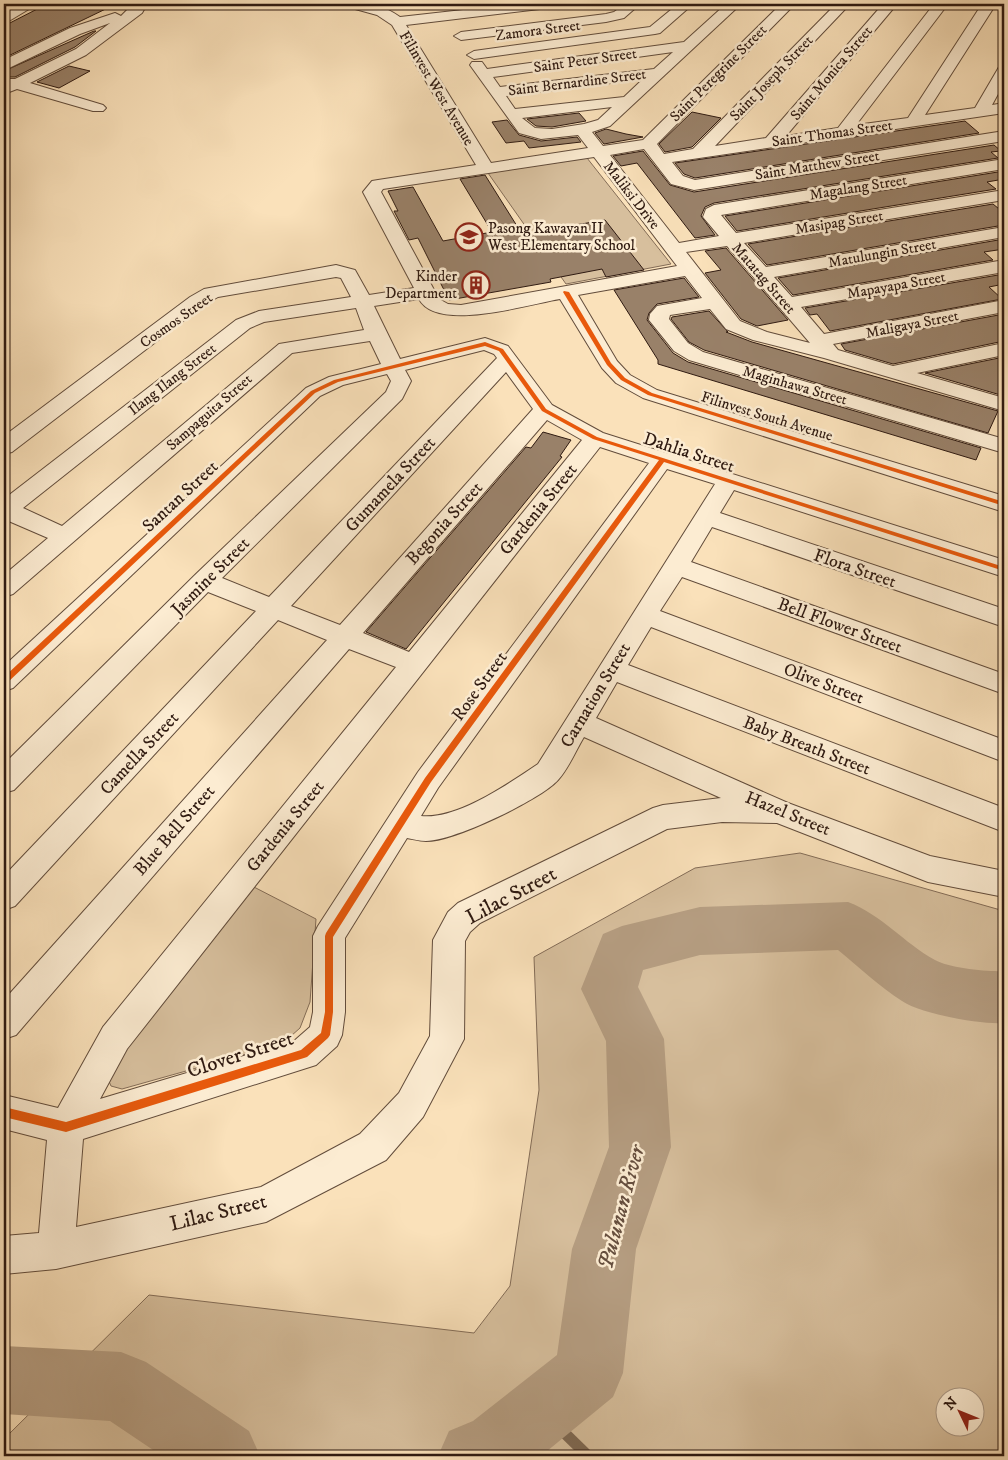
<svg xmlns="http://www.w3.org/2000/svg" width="1008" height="1460" font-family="'IM FELL DW Pica',serif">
  <rect width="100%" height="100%" fill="#fae1ba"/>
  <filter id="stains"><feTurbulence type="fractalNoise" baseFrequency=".004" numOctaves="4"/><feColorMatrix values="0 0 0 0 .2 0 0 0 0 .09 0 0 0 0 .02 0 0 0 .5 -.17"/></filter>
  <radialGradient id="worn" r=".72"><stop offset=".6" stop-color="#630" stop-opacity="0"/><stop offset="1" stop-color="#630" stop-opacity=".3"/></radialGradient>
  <g fill="#d7bf9d" stroke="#836c57" fill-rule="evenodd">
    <path d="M587,158l84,106 -105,20 -78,-111z"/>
    <path d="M800,853l204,58v545h-1000v-17l145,-144 325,38 36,-47 29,-196 -5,-133 161,-89zM946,1398h30v30h-30z"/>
    <path d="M252,886l64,33 -6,83 -10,26 -18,16 -160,45 -11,-3 -6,-14z"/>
  </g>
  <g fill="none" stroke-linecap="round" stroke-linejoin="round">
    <path fill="#7f6954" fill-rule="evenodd" d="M542,1405l4,2 46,45 2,4h-14l-42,-41 -2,-4 2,-4z"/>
    <g fill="#b59d81" fill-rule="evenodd">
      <path d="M848,902c34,13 56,41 87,58 14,8 53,12 69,11v52c-22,2 -83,-9 -102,-22 -22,-14 -43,-34 -64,-51l-138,5 -57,15 -5,17 26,52 7,108 -35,102 -13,124 -10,24 -72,59h-103l11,-25 24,-10 84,-66 15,-106 37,-102 -3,-106 -25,-52 22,-55 19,-8 78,-19z"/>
      <path d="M4,1346l117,6 25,10 103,69 11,25h-98l-52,-35 -106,-7z"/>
    </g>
  </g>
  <g fill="#998169" stroke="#2f1a11">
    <path d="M47,4h69l-112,54v-32z"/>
    <path d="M94,31h2l-21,16 -60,30h-11v-6z"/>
    <path d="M69,66l21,5 -31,17 -22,-6z"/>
    <path d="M692,112l29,6 -29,29 -27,5 -6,-8z"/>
    <path d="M579,113l7,8 -34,6 -16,-1 -9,-7z"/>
    <path d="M507,120l12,15 22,6 36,-4 4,5 -52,6 -5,-7 -18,2 -14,-21z"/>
    <path d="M965,121l14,12 -284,45 -11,-4 -9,-11z"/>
    <path d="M606,129l20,5 17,3 -39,7 -9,-11z"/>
    <path d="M994,145l7,6 -10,1 7,6 -284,45 -9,4 -4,9 14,19 -20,3 -58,-75 -16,3 -8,-10 30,-5 27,34 24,7z"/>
    <path d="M1004,171v8l-17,3 9,7 -259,42 -12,-15z"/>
    <path d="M485,175l37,59 83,-14 39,50 -38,7 -4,-8 -52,10 1,3 -102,18 -31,-62 -9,2 -15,-29h4l-10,-20 25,-4 30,54 49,-9 -32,-53z"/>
    <path d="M993,204l11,9v12l-237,40 -19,-21z"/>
    <path d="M1004,239v10l-20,3 9,8 -200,35 -15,-17z"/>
    <path d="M726,248l62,72 -31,6 -16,-7 -36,-46 16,-3 -16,-19z"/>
    <path d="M1004,274v10l-15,3 13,12 -172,32 -13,-17 -7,1 -5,-7z"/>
    <path d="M684,278l15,19 -42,7 -8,9 -2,7 26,33 15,9 293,86 -5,12 -318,-96v-4l-44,-70z"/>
    <path d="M709,311l19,21h-2l26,10 246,69 -10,22 -284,-83 -15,-8 -18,-23 1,-2z"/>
    <path d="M1004,314v27l-111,23 -48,-14 -4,-6z"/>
    <path d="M1004,357v39l-79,-23z"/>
    <path d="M543,432l28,8 -11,16 2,1 -156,192 -40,-17 160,-185 5,1z"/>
  </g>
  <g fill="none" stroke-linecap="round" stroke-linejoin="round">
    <g stroke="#624c3b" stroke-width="2">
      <g id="minor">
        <path d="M4,4h18l7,5 -25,15v-10l8,-5z"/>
        <path d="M133,4h14l-5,9 -56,42 -56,28 73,22 3,3 -3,3h-10l-76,-22 -13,5v-15h11l61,-30 34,-26 -30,11 -71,34 -5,1v-9l66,-32 45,-15 6,3z"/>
        <path d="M346,4c20,-1 38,1 54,13l116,-13h39l-7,4 -142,17 85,138 97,-15 -10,-13 -37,4 -22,-6 -49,-68 2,-3h10l5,7 197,-27 42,-38h15l-131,122 -18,6 11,14 40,-6 138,-136h14l-138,140 7,10 29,-5 143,-145h14l-135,142 51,-8 117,-134h14l-111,132 52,-8 96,-124h14l-92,121 52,-7 74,-114h14l-71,111 50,-7 24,-41 5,-1v17l-12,22 12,-2v10l-332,49 11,14 12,4 309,-49v10l-310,49 -23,-6 -27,-35 -34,6 69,88 40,-7 -16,-19 3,-8 8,-4 290,-46v10l-283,46 15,18 268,-43v10l-260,43 22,24 238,-40v10l-230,40 18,20 212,-37v12l-203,35 23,27 180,-34v12l-171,32 5,6 55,16 111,-23v12l-87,18 87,25v13l-180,-53 -71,-18 -27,-11 -16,-20 -40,6 -1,4 19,24 15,9 301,87v14l-315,-93 -15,-9 -25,-31 1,-6 7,-8 45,-8 -17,-22 -107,19 39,66 13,14 27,15 347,106v16l-361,-114 -27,-15 -14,-15 -42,-69c-31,5 -123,34 -141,0l-45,7 26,53 85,-21 23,8 44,59 51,28 401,127v17l-270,-87 -14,23 284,96v18l-292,-100 -21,35 313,112v20l-322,-117 -22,34 344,129v22l-353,-135 -23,38 376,143v24l-387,-150 -21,36 192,85 142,53 74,15v26l-76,-15 -151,-59 -55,-1 -55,7 -187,94 -10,9 -5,9 -1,98 -41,78 -37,43 -120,62 -210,47 -52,5v-38l35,-3 8,-93 -43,-11v-34l54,13 45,-81 293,-360 -47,-18 -333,386 -12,4v-39l323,-360 -49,-20 -263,286 -11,4v-34l252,-265 -48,-19 -194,198 -10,3v-29l191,-189 191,-183 5,-11 -4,-7 -44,11 -23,11 -307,292 -9,3v-25l302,-278 23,-11 52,-13 -11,-23 -78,12 -279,241 -9,3v-22l44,-37 -44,-19v-20l232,-179 23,-9 92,-14 -10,-19 -5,-1 -118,20 -14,8 -192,147 -8,2v-18l186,-139 14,-8 132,-24 19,5 14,25 45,-7 -51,-96 9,-11 6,-1 98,-15 -84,-140 -15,-10 -29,-8zM673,52l-19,17 -154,18 -7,-10zM643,79l-19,18 -109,12 -9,-13zM612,107l-14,13 -14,4 -32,5 -17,-1 -13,-10zM594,157l83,109 -216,39 -13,-1 -9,-5 -58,-107 2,-3zM727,246l83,97 -43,-11 -27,-11 -54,-69zM356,308l8,22 -85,14 -217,182 -39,-18 227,-180 14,-6zM484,350l10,4 3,4 -228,239 -47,-19 180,-179 9,-18 -6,-11zM506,372l27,37 -193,216 -49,-19zM547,420l35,20 -173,212 -46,-19zM600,447l49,16 -231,309 -100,154 -5,10v76l-3,15 -16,14 -194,58 27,-50zM667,469l48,15 -177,280c-30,20 -81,56 -117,52l17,-28zM584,737l137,61 -58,7 -10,3 -195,95 -10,9 -15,28 -3,96 -31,57 -39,41 -99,53 -185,40 7,-88 233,-74 21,-19 5,-11 3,-23v-74l62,-100c6,1 13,3 19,3 28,0 114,-41 132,-61 11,-12 18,-30 26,-43z"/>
        <path d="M625,4h15l-16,14 -18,4 -145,18 -7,-4 7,-4 145,-18 8,-2z"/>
        <path d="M678,4h15l-33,29 -5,1 -181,25 -7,-4 7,-4 176,-24z"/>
      </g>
    </g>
    <use href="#minor" fill="#fcecd2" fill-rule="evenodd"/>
    <g stroke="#fcecd2" stroke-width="3">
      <g id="cycleway">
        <path d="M564,291l5,1 42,71 14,15 27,15 352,109v4l-356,-111 -27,-15 -14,-15 -44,-73z"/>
        <path d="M485,342l18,7 43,60 51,28 407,130v4l-340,-109 -233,320 -98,155v75l-3,23 -2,3 -21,19 -3,1 -238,74 -62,-15v-10l62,15 235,-72 20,-17 4,-21v-76l1,-3 99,-155 234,-318 -66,-21 -51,-28 -43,-60 -14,-5 -147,36 -23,11 -308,290 -3,1v-7l307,-286 23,-11z"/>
      </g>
    </g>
    <use href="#cycleway" fill="#e8590c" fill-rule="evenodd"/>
  </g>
  <defs>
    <g id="school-ring" transform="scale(1.4375)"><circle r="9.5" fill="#fcecd2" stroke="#8f2418" stroke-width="1.5"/><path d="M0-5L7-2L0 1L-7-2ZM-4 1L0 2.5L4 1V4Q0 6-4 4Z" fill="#8f2418"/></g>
    <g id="building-ring" transform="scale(1.4375)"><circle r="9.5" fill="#fcecd2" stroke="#8f2418" stroke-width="1.5"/><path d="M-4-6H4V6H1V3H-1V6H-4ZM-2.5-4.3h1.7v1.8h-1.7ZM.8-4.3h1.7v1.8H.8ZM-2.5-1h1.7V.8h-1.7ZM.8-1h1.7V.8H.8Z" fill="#8f2418"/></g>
  </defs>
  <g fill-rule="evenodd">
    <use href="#school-ring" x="469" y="237"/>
    <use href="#building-ring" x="476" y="285"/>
  </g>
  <g text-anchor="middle" stroke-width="5" stroke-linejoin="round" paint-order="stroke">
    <g font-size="15" fill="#2f1a11" stroke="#fcecd2">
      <text transform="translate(538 30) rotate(-7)" y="5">Zamora Street</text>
      <text transform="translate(585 60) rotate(-8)" y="5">Saint Peter Street</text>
      <text transform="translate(718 73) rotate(-45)" y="5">Saint Peregrine Street</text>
      <text transform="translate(831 73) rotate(-50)" y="5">Saint Monica Street</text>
      <text transform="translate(771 78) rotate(-46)" y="5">Saint Joseph Street</text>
      <text transform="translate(577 82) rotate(-7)" y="5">Saint Bernardine Street</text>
      <text transform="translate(437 88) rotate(59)" y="5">Filinvest West Avenue</text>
      <text transform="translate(832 133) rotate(-8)" y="5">Saint Thomas Street</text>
      <text transform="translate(817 165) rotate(-9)" y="5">Saint Matthew Street</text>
      <text transform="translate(858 187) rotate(-9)" y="5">Magalang Street</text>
      <text transform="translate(632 195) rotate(52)" y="5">Maliksi Drive</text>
      <text transform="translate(839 222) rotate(-9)" y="5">Masipag Street</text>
      <text transform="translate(882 253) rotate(-10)" y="5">Matulungin Street</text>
      <text transform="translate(764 278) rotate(49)" y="5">Matatag Street</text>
      <text transform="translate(896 285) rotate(-10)" y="5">Mapayapa Street</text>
      <text transform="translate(176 320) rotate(-35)" y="5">Cosmos Street</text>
      <text transform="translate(912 324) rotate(-11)" y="5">Maligaya Street</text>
      <text transform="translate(172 379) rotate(-38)" y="5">Ilang Ilang Street</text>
      <text transform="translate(795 385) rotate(16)" y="5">Maginhawa Street</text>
      <text transform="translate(209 412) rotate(-41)" y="5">Sampaguita Street</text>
      <text transform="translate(767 416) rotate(17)" y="5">Filinvest South Avenue</text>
    </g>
    <g font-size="15" fill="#2f1a11" stroke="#fcecd2" text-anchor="start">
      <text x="488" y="233">Pasong Kawayan II<tspan x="488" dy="17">West Elementary School</tspan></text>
      <text x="457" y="281" text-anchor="end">Kinder<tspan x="457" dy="17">Department</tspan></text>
    </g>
    <g font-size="18" fill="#2f1a11" stroke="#fcecd2">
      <text transform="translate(689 452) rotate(18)" y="6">Dahlia Street</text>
      <text transform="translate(390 484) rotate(-47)" y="6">Gumamela Street</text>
      <text transform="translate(180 496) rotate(-43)" y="6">Santan Street</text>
      <text transform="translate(538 509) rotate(-51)" y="6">Gardenia Street</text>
      <text transform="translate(444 523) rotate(-48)" y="6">Begonia Street</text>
      <text transform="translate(855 568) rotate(19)" y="6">Flora Street</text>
      <text transform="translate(210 576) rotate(-45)" y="6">Jasmine Street</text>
      <text transform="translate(840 625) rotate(20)" y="6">Bell Flower Street</text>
      <text transform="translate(824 683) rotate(21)" y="6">Olive Street</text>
      <text transform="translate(479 686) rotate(-54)" y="6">Rose Street</text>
      <text transform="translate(595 695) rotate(-59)" y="6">Carnation Street</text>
      <text transform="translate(807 745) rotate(21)" y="6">Baby Breath Street</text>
      <text transform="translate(139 753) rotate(-47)" y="6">Camella Street</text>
      <text transform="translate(788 813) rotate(22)" y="6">Hazel Street</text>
      <text transform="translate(285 826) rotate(-51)" y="6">Gardenia Street</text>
      <text transform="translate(174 830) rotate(-49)" y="6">Blue Bell Street</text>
    </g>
    <g font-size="21" fill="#2f1a11" stroke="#fcecd2">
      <text transform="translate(511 895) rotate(-28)" y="7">Lilac Street</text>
      <text transform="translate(240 1054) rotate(-18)" y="7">Clover Street</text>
      <text transform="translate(218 1212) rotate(-14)" y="7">Lilac Street</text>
    </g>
    <g font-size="22" font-style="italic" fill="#654e3e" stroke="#fcecd2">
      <text transform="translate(620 1207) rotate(-75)" y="8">Pulunan River</text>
    </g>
  </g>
  <rect width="1008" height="1460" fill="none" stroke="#fae1ba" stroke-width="20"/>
  <rect x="5" y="5" width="998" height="1450" fill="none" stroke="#2f1a11" stroke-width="2.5"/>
  <rect x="10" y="10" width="988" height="1440" fill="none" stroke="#2f1a11"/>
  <g transform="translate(960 1412) rotate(313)"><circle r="24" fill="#fcecd2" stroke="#aa9885"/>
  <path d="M0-4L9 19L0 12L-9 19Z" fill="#8f2418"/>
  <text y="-8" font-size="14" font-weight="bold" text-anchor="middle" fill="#2f1a11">N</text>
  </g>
  <rect width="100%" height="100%" filter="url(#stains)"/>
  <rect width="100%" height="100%" fill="url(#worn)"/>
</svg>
